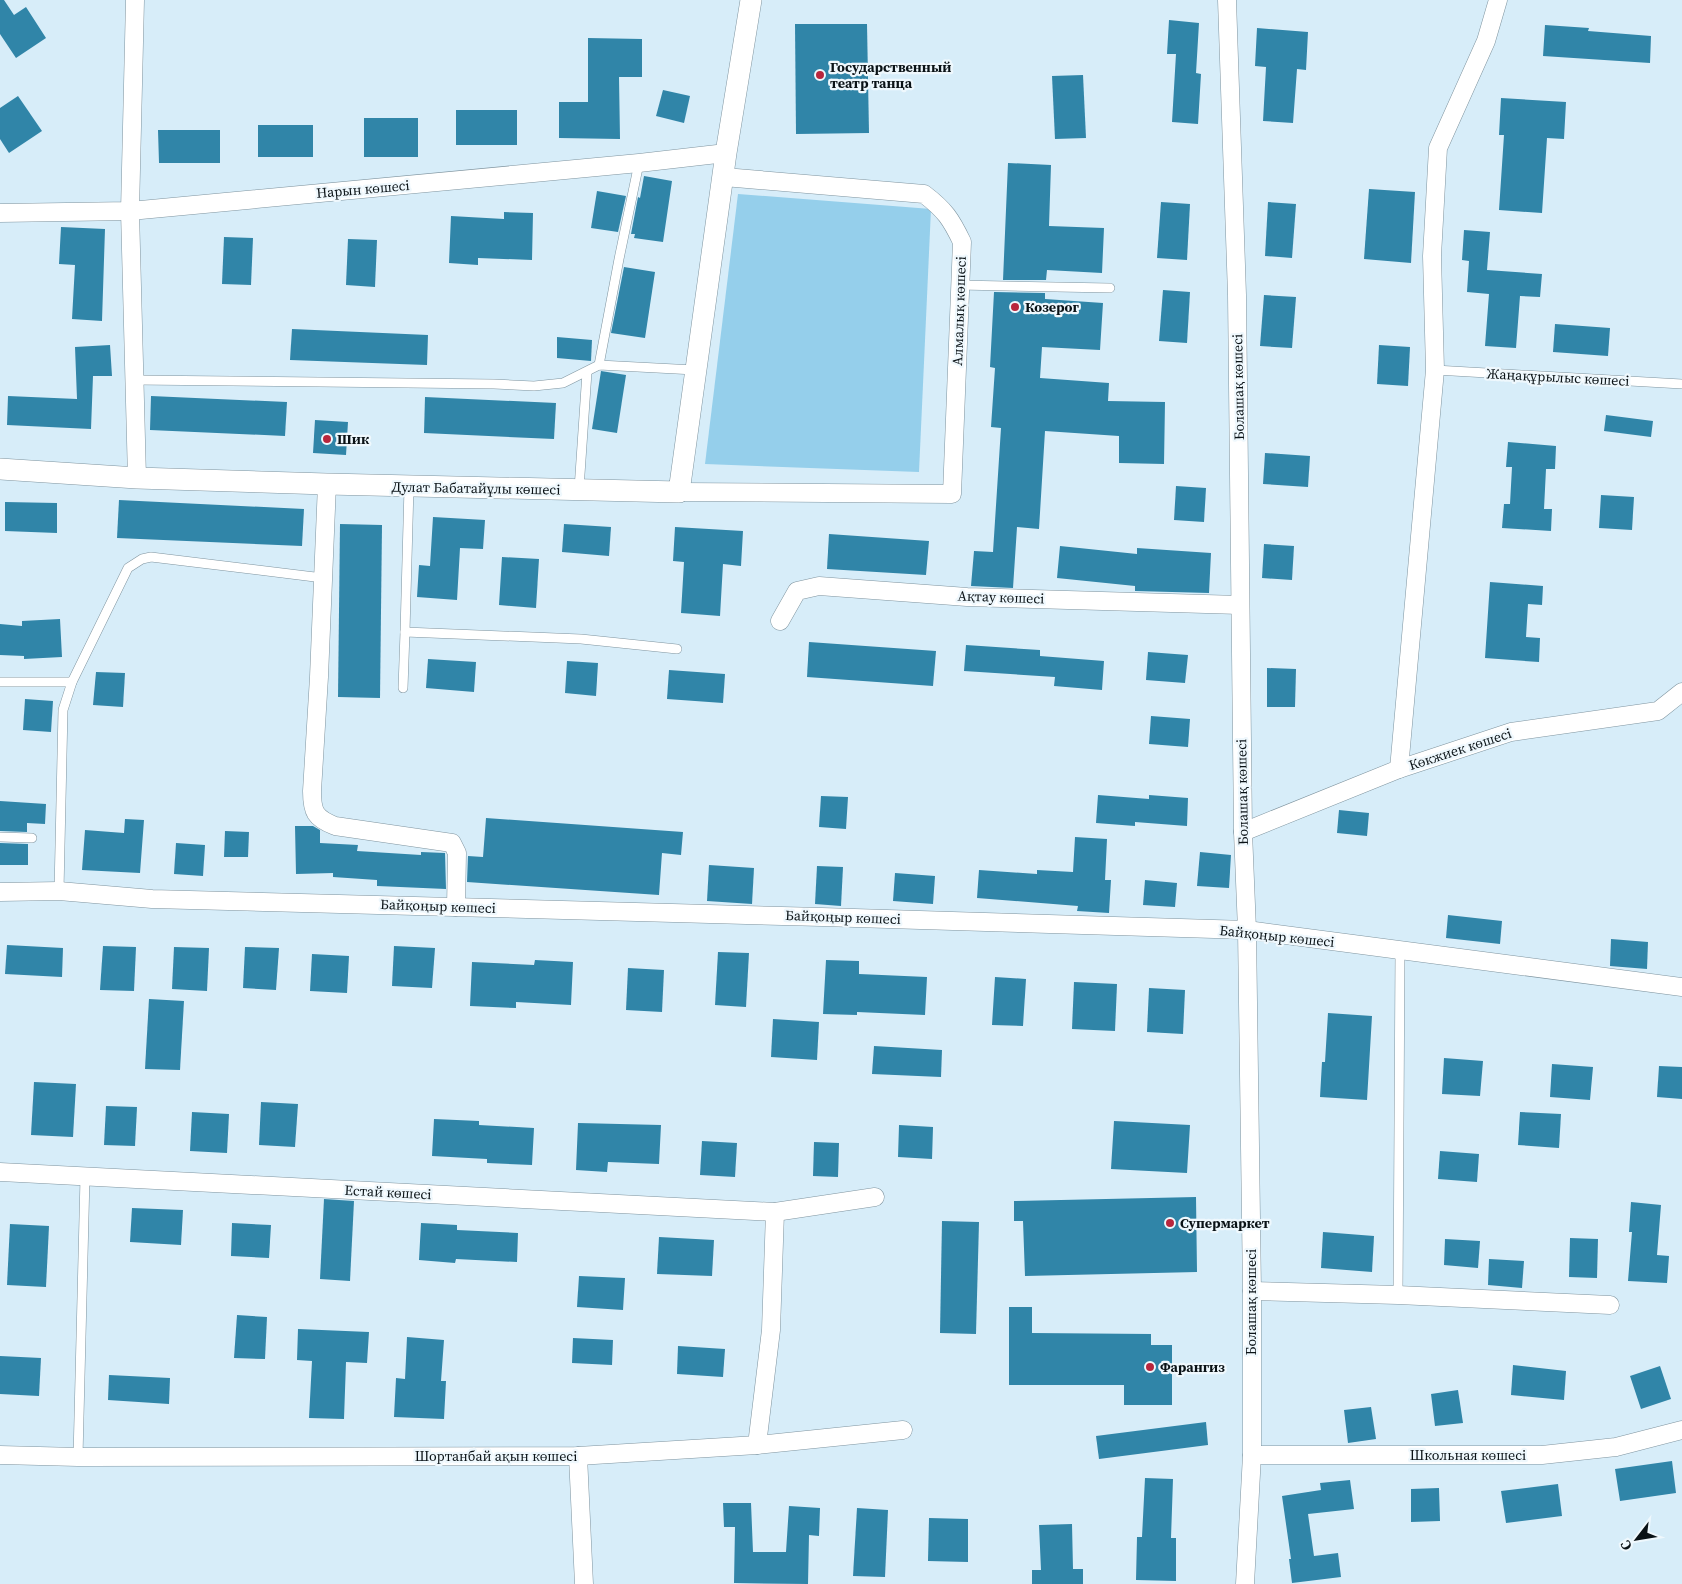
<svg xmlns="http://www.w3.org/2000/svg" width="1682" height="1584" font-family="'Source Serif 4',serif">
  <rect width="100%" height="100%" fill="#d7edf9"/>
  <path fill="#95cfeb" d="M738,194l193,15 -12,263 -214,-8z"/>
  <g fill="#3085a8">
    <path d="M0,0h4l10,15 12,-8 20,31 -30,20 -16,-24z"/>
    <path d="M1169,20l30,3 -3,50 5,1 -3,50 -26,-2 4,-68h-9z"/>
    <path d="M795,24h72l2,109 -73,1z"/>
    <path d="M1545,25l44,3 -1,3 63,5 -1,27 -107,-7z"/>
    <path d="M1257,28l51,4 -2,38 -9,-1 -4,54 -30,-2 3,-54 -11,-1z"/>
    <path d="M588,38l54,1v38h-23l1,62 -61,-1v-36h29z"/>
    <path d="M1083,75l3,63 -31,1 -3,-63z"/>
    <path d="M663,90l27,6 -6,27 -28,-7z"/>
    <path d="M18,96l24,35 -33,22 -9,-14v-31z"/>
    <path d="M1501,98l65,4 -2,37 -17,-1 -5,75 -43,-3 5,-75h-5z"/>
    <rect x="456" y="110" width="61" height="35"/>
    <rect x="364" y="118" width="54" height="39"/>
    <rect x="258" y="125" width="55" height="32"/>
    <path d="M158,130h62v33h-61z"/>
    <path d="M1008,163l43,2 -2,61 55,2 -2,45 -55,-3 -1,10h-43z"/>
    <path d="M644,176l28,5 -9,61 -29,-4 1,-4h-4l7,-37 2,1z"/>
    <path d="M1369,189l46,3 -4,71 -47,-4z"/>
    <path d="M597,191l29,5 -8,36 -27,-4z"/>
    <path d="M1161,202l29,2 -3,56 -30,-2z"/>
    <path d="M1268,202l28,2 -4,54 -27,-2z"/>
    <path d="M504,212l29,1 -1,47 -54,-2v7l-29,-2 2,-47 53,3z"/>
    <path d="M61,227l44,2 -3,92 -30,-2 3,-54 -16,-1z"/>
    <path d="M1464,230l26,2 -3,38 55,4 -2,23 -20,-1 -4,52 -31,-2 4,-52 -22,-2 2,-31 -7,-1z"/>
    <path d="M224,237l29,1 -2,47 -29,-1z"/>
    <path d="M348,239l29,1 -2,47 -29,-2z"/>
    <path d="M624,267l31,5 -10,66 -34,-5z"/>
    <path d="M1163,290l27,2 -3,51 -28,-2z"/>
    <path d="M994,292l51,1v6l58,4 -3,47 -58,-3 -2,31 69,5 -1,18 57,1 -1,62 -45,-1v-27l-74,-5 -6,98 -22,-2 -4,61 -42,-2 3,-35 19,1 8,-124 -10,-1 4,-59 -5,-1z"/>
    <path d="M1264,295l32,2 -4,51 -32,-2z"/>
    <path d="M1555,324l55,4 -2,28 -55,-4z"/>
    <path d="M292,329l136,6 -1,30 -137,-5z"/>
    <path d="M557,337l35,3 -1,21 -34,-3z"/>
    <path d="M110,345l2,31h-19l-2,53 -84,-4 1,-29 69,3 -2,-52z"/>
    <path d="M1379,345l31,2 -2,39 -31,-2z"/>
    <path d="M601,371l25,4 -9,58 -25,-4z"/>
    <path d="M151,396l136,6 -2,34 -135,-6z"/>
    <path d="M425,397l131,6 -2,36 -130,-6z"/>
    <path d="M1606,415l47,6 -2,16 -47,-6z"/>
    <path d="M315,420l33,2 -2,33 -33,-2z"/>
    <path d="M1508,442l48,4 -1,23h-9l-2,40h8l-1,22 -49,-3 2,-24h6l2,-37h-6z"/>
    <path d="M1265,453l45,3 -2,31 -45,-3z"/>
    <path d="M1176,486l30,2 -2,34 -30,-2z"/>
    <path d="M1601,495l33,2 -2,33 -33,-2z"/>
    <path d="M119,500l185,9 -2,37 -185,-8z"/>
    <path d="M5,502l52,1v30l-52,-2z"/>
    <path d="M433,517l52,3 -2,29 -23,-1 -3,52 -40,-3 2,-32 11,1z"/>
    <path d="M340,524l42,1 -2,173 -42,-1z"/>
    <path d="M564,524l47,3 -2,29 -47,-4z"/>
    <path d="M675,527l68,4 -2,35 -18,-2 -3,52 -39,-3 3,-51 -11,-1z"/>
    <path d="M829,534l100,7 -3,34 -99,-6z"/>
    <path d="M1264,544l30,2 -2,34 -30,-2z"/>
    <path d="M1060,546l77,8v-6l74,5 -2,40 -74,-2v-5l-78,-8z"/>
    <path d="M502,557l37,2 -3,49 -37,-3z"/>
    <path d="M1490,582l53,4 -1,19 -14,-1 -2,33 14,1 -1,24 -54,-4z"/>
    <path d="M60,619l2,38 -38,2v-3l-24,-1v-31l22,2v-5z"/>
    <path d="M809,642l127,9 -3,35 -126,-9z"/>
    <path d="M966,645l74,5v6l64,5 -2,29 -48,-4 1,-9 -91,-6z"/>
    <path d="M1148,652l40,3 -3,28 -39,-3z"/>
    <path d="M428,659l48,3 -2,30 -48,-4z"/>
    <path d="M567,661l31,2 -2,33 -31,-3z"/>
    <path d="M1267,668l29,1 -1,38h-28z"/>
    <path d="M669,670l56,4 -2,29 -56,-4z"/>
    <path d="M96,672l29,1 -2,34 -30,-2z"/>
    <path d="M25,699l28,2 -2,31 -28,-2z"/>
    <path d="M1151,716l39,3 -2,28 -39,-3z"/>
    <path d="M1098,795l51,4v-4l39,3 -1,28 -52,-4v4l-39,-3z"/>
    <path d="M821,796l27,1 -2,32 -27,-2z"/>
    <path d="M0,801l46,3 -1,20 -18,-1v9l-27,-1z"/>
    <path d="M1339,810l30,3 -2,23 -30,-3z"/>
    <path d="M486,818l197,14 -2,23 -19,-2 -3,42 -192,-13 1,-26 15,1z"/>
    <path d="M125,819l19,1 -4,53 -58,-3 3,-40 39,3z"/>
    <path d="M295,826h18l7,4v13l38,2 -1,6 64,4v-3l24,1 1,36 -69,-3v-6l-44,-3v-4l-37,1z"/>
    <path d="M225,831l24,1 -1,25h-24z"/>
    <path d="M1075,837l32,2 -2,41h6l-2,33 -32,-2 1,-5 -101,-8 2,-28 58,4v-4l36,2z"/>
    <path d="M0,843l28,1v21h-28z"/>
    <path d="M176,843l29,2 -2,31 -29,-2z"/>
    <path d="M1200,852l31,3 -2,33 -32,-2z"/>
    <path d="M709,865l45,3 -2,36 -45,-3z"/>
    <path d="M817,866l26,1 -2,39 -26,-2z"/>
    <path d="M895,873l40,3 -2,28 -40,-3z"/>
    <path d="M1145,880l32,3 -2,24 -32,-2z"/>
    <path d="M1448,915l54,6 -2,23 -54,-6z"/>
    <path d="M1611,939l37,3 -1,27 -37,-3z"/>
    <path d="M7,945l56,3 -1,29 -57,-3z"/>
    <path d="M103,946l33,1 -2,44 -34,-1z"/>
    <path d="M394,946l41,2 -3,40 -40,-2z"/>
    <path d="M174,947l35,1 -2,43 -35,-2z"/>
    <path d="M245,947l34,1 -3,42 -33,-2z"/>
    <path d="M718,952l31,1 -3,54 -31,-2z"/>
    <path d="M312,954l37,2 -2,37 -37,-2z"/>
    <path d="M535,960l38,2 -2,43 -55,-3v6l-46,-2 2,-44 62,3z"/>
    <path d="M826,960l33,1v13l68,3 -2,38 -68,-3v3l-34,-1z"/>
    <path d="M628,968l36,2 -2,42 -36,-2z"/>
    <path d="M995,977l31,2 -3,47 -31,-1z"/>
    <path d="M1074,982l43,2 -2,47 -43,-2z"/>
    <path d="M1149,988l36,2 -2,44 -36,-2z"/>
    <path d="M149,999l35,2 -4,69 -35,-1z"/>
    <path d="M1328,1013l44,3 -5,84 -47,-3 2,-35h3z"/>
    <path d="M773,1019l46,3 -2,38 -46,-3z"/>
    <path d="M874,1046l68,4 -1,27 -69,-3z"/>
    <path d="M1444,1058l39,3 -3,35 -38,-2z"/>
    <path d="M1552,1064l41,3 -3,33 -40,-3z"/>
    <path d="M1659,1066l23,1v32l-25,-2z"/>
    <path d="M34,1082l42,2 -3,53 -42,-2z"/>
    <path d="M261,1102l37,2 -3,43 -36,-2z"/>
    <path d="M106,1106l31,1 -2,39 -31,-1z"/>
    <path d="M192,1112l37,2 -2,39 -37,-2z"/>
    <path d="M1520,1112l41,2 -2,34 -41,-3z"/>
    <path d="M434,1119l45,2v4l55,3 -2,37 -45,-2v-4l-55,-3z"/>
    <path d="M1114,1121l76,4 -3,48 -76,-4z"/>
    <path d="M578,1123l83,2 -2,39 -51,-2 -1,10 -31,-2z"/>
    <path d="M899,1125l34,2 -1,32 -34,-2z"/>
    <path d="M702,1141l35,2 -2,34 -35,-2z"/>
    <path d="M814,1142l25,1 -1,34 -25,-1z"/>
    <path d="M1440,1151l39,3 -2,28 -39,-3z"/>
    <path d="M1196,1197l1,75 -172,4 -2,-55h-9v-20z"/>
    <path d="M324,1199l30,2 -4,80 -30,-2z"/>
    <path d="M1631,1202l30,3 -4,50 12,1 -2,27 -39,-2 4,-49h-3z"/>
    <path d="M132,1208l51,2 -2,35 -51,-3z"/>
    <path d="M942,1221l37,1 -3,112 -36,-1z"/>
    <path d="M232,1223l39,2 -2,33 -38,-2z"/>
    <path d="M421,1223l36,2v5l61,3 -1,29 -61,-3 -1,4 -36,-3z"/>
    <path d="M10,1224l39,2 -3,61 -39,-2z"/>
    <path d="M1323,1232l51,4 -2,36 -51,-4z"/>
    <path d="M659,1237l55,3 -2,36 -55,-2z"/>
    <path d="M1570,1238l28,1 -1,39 -28,-1z"/>
    <path d="M1445,1239l35,2 -2,27 -34,-3z"/>
    <path d="M1489,1259l35,2 -2,27 -34,-3z"/>
    <path d="M579,1276l46,2 -2,32 -46,-3z"/>
    <path d="M1009,1307h23v26l119,1v11h21v60h-48v-20h-115z"/>
    <path d="M237,1315l30,2 -2,42 -31,-1z"/>
    <path d="M298,1329l71,3 -2,31 -21,-1 -2,57 -35,-1 3,-57 -15,-1z"/>
    <path d="M407,1337l37,3 -3,41h5l-2,38 -50,-2 2,-39 9,1z"/>
    <path d="M573,1338l40,2 -1,25 -40,-2z"/>
    <path d="M678,1346l47,3 -2,28 -46,-3z"/>
    <path d="M0,1356l41,2 -2,38 -39,-2z"/>
    <path d="M1513,1365l53,6 -2,29 -53,-5z"/>
    <path d="M1660,1366l11,33 -30,10 -11,-33z"/>
    <path d="M109,1375l61,3 -1,26 -61,-4z"/>
    <path d="M1458,1390l5,33 -28,3 -4,-32z"/>
    <path d="M1371,1407l5,32 -28,4 -4,-33z"/>
    <path d="M1206,1422l2,23 -109,14 -3,-23z"/>
    <path d="M1672,1461l4,32 -56,8 -5,-32z"/>
    <path d="M1145,1478l28,1 -2,59h5v43l-40,-1 1,-43h5z"/>
    <path d="M1350,1480l4,29 -46,5 6,42 24,-3 3,24 -49,6 -3,-24h2l-9,-63 39,-6 -1,-7z"/>
    <path d="M1558,1484l4,32 -56,7 -5,-32z"/>
    <path d="M1439,1488l1,33 -29,1v-33z"/>
    <path d="M723,1503h28l2,49h33l3,-46 31,2 -1,28 -10,-1 -1,49 -74,-1 1,-56h-11z"/>
    <path d="M857,1508l31,2 -3,67 -32,-1z"/>
    <path d="M929,1518l39,1v43l-40,-1z"/>
    <path d="M1072,1524l1,45h10v15h-51v-14h9l-2,-45z"/>
  </g>
  <g fill="none" stroke-linecap="round" stroke-linejoin="round">
    <g stroke="#7f949f" stroke-width="10">
      <g id="service">
        <path d="M959,285l151,3"/>
        <path d="M599,365l20,-106 20,-96"/>
        <path d="M1435,370l247,14"/>
        <path d="M135,380l359,4 40,2 29,-3 36,-18 96,5"/>
        <path d="M409,487l-4,145 176,7 96,10"/>
        <path d="M579,489l8,-117"/>
        <path d="M0,682h72"/>
        <path d="M403,688l2,-56"/>
        <path d="M0,837l32,1"/>
        <path d="M59,891l4,-181 9,-28 56,-114 14,-9 9,-2 172,21"/>
        <path d="M1398,1295l2,-344"/>
        <path d="M78,1457l7,-280"/>
      </g>
    </g>
    <g stroke="#7f949f" stroke-width="19">
      <g id="minor">
        <path d="M135,0l-5,211 7,267"/>
        <path d="M1227,0l10,295 6,537 4,98 5,361v164l-7,129"/>
        <path d="M0,213l130,-2 509,-48 87,-10"/>
        <path d="M327,484l-8,193 -7,114c0,21 3,27 23,35l117,17 5,10 -1,54"/>
        <path d="M679,492l273,2 10,-252c-11,-23 -17,-32 -38,-48l-200,-17"/>
        <path d="M780,621l17,-30 22,-5 148,11 273,8"/>
        <path d="M1399,769l36,-399 -3,-114 6,-108 48,-107 12,-41"/>
        <path d="M1243,832l156,-63 112,-37 147,-21 24,-19"/>
        <path d="M0,892l59,-1 93,8 670,18 425,13 435,57"/>
        <path d="M0,1172l775,40 100,-15"/>
        <path d="M1252,1291l146,4 212,10"/>
        <path d="M757,1445l146,-15"/>
        <path d="M0,1455l78,2 500,-1 179,-11 14,-115 4,-118"/>
        <path d="M1252,1455h290l74,-8 66,-17"/>
        <path d="M578,1456l6,128"/>
      </g>
    </g>
    <g stroke="#7f949f" stroke-width="22">
      <path id="tertiary" d="M0,469l137,9 190,6 352,8 47,-339 25,-153"/>
    </g>
    <use href="#service" stroke="#fff" stroke-width="9"/>
    <use href="#minor" stroke="#fff" stroke-width="18"/>
    <use href="#tertiary" stroke="#fff" stroke-width="21"/>
  </g>
  <g fill="#b8263d" stroke="#eff8fd" stroke-width="2">
    <circle cx="820" cy="75" r="5"/>
    <circle cx="1015" cy="307" r="5"/>
    <circle cx="327" cy="439" r="5"/>
    <circle cx="1170" cy="1223" r="5"/>
    <circle cx="1150" cy="1367" r="5"/>
  </g>
  <g text-anchor="middle" stroke-width="4.5" stroke-linejoin="round" paint-order="stroke">
    <g font-size="14" font-weight="bold" fill="#0a1216" stroke="#eff8fd" text-anchor="start">
      <text x="830" y="72">Государственный<tspan x="830" dy="16">театр танца</tspan></text>
      <text x="1025" y="312">Козерог</text>
      <text x="337" y="444">Шик</text>
      <text x="1180" y="1228">Супермаркет</text>
      <text x="1160" y="1372">Фарангиз</text>
    </g>
    <g font-size="14" fill="#0a1216" stroke="#eff8fd">
      <text transform="translate(363 189) rotate(-5)" y="5">Нарын көшесі</text>
      <text transform="translate(959 311) rotate(-88)" y="5">Алмалық көшесі</text>
      <text transform="translate(1558 377) rotate(3)" y="5">Жаңақұрылыс көшесі</text>
      <text transform="translate(1238 387) rotate(-91)" y="5">Болашақ көшесі</text>
      <text transform="translate(476 488) rotate(1)" y="5">Дулат Бабатайұлы көшесі</text>
      <text transform="translate(1001 597) rotate(2)" y="5">Ақтау көшесі</text>
      <text transform="translate(1460 749) rotate(-18)" y="5">Көкжиек көшесі</text>
      <text transform="translate(1242 792) rotate(-91)" y="5">Болашақ көшесі</text>
      <text transform="translate(438 906) rotate(2)" y="5">Байқоңыр көшесі</text>
      <text transform="translate(843 917) rotate(2)" y="5">Байқоңыр көшесі</text>
      <text transform="translate(1277 936) rotate(6)" y="5">Байқоңыр көшесі</text>
      <text transform="translate(388 1192) rotate(3)" y="5">Естай көшесі</text>
      <text transform="translate(1251 1302) rotate(-90)" y="5">Болашақ көшесі</text>
      <text x="1468" y="1460">Школьная көшесі</text>
      <text x="496" y="1461">Шортанбай ақын көшесі</text>
    </g>
  </g>
  <g transform="translate(1637 1539) rotate(239)" stroke="#eff8fd" stroke-width="4" paint-order="stroke">
  <path d="M0-4L9 19L0 12L-9 19Z" fill="#0a1216"/>
  <text y="-8" font-size="14" font-weight="bold" text-anchor="middle" fill="#0a1216">С</text>
  </g>
</svg>
